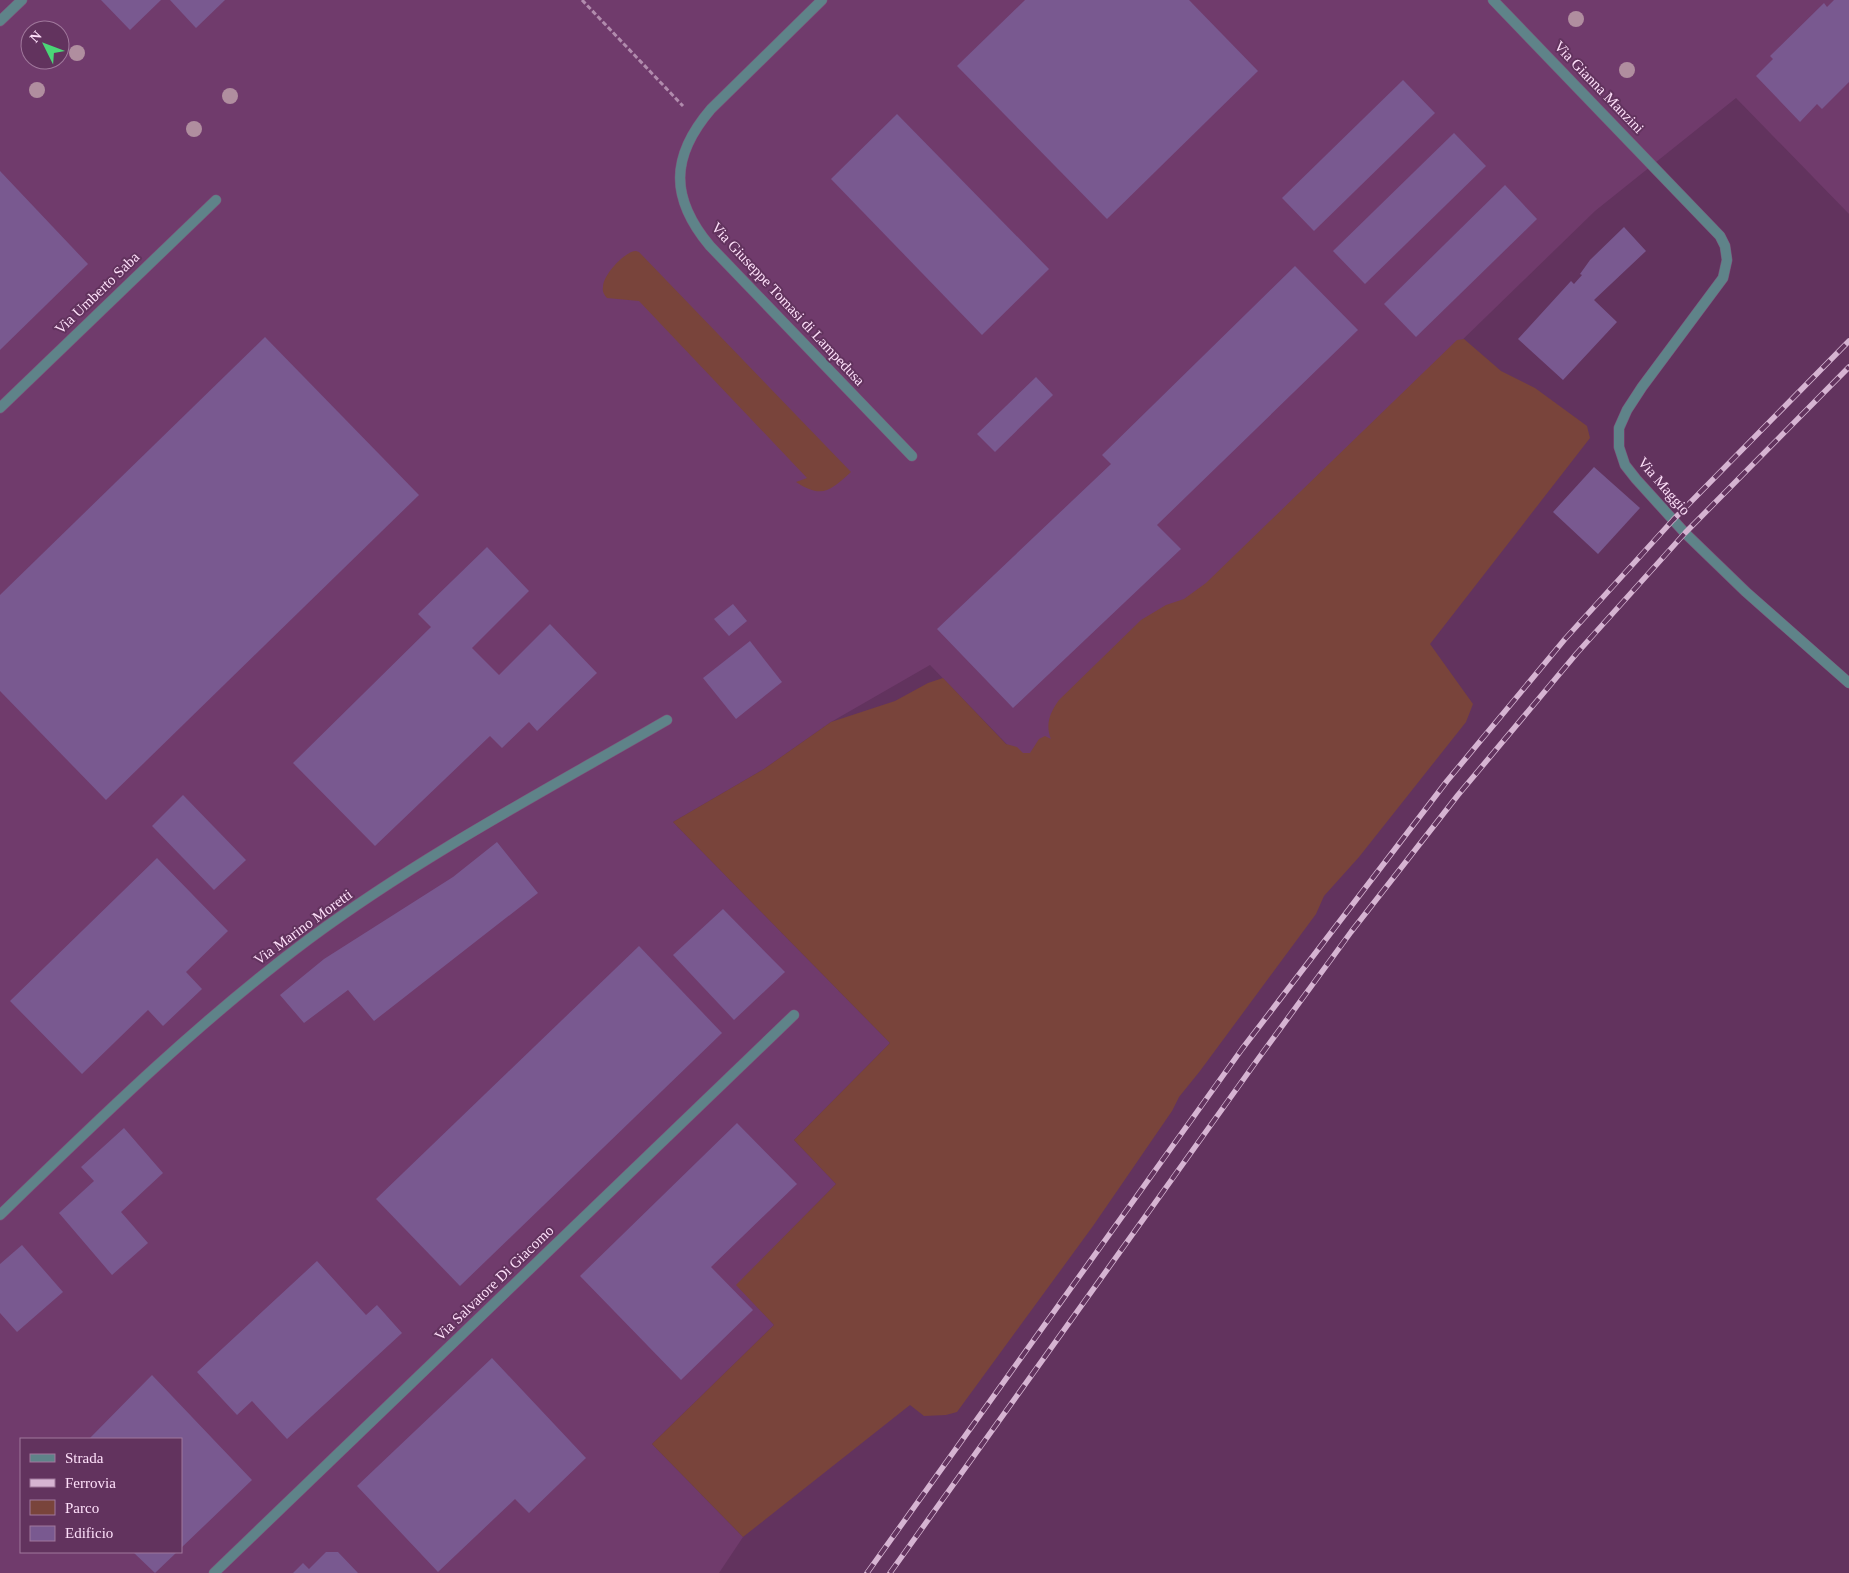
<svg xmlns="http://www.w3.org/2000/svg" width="1849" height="1573" font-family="Georgia,serif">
  <rect width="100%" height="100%" fill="#62335e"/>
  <path fill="#703b6c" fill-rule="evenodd" d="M0,0h1849v214l-113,-116 -141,113 -569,553 -96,-99 -99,57 -67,47 -91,53 217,221 -96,97 42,44 -99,101 37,40 -122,119 91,93 -24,36h-719zM30,30h30v30h-30zM21,1439h160v113h-160z"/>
  <g fill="#79443b">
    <path d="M636,251l3,1 212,220c-21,19 -29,27 -55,10l11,-4 -168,-177 -32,-3c-3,-3 -5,-7 -4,-11 0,-12 22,-36 33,-36z"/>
    <path d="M1464,339l37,32 34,17 52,38 3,12 -160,206 43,60 -7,18 -107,135 -35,39 -8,18 -116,157 -21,26 -7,14 -79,115 -136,186 -11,3 -22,1 -14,-11 -167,132 -91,-93 122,-119 -38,-40 100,-101 -42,-44 96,-97 -217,-221 91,-53 67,-47 64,-21 33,-18 15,-5 63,66 11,3 6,6h7l9,-14 6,-3 6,3c-6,-14 -1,-27 8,-39l82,-80 25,-15 18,-6 22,-16 251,-243z"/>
  </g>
  <g fill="#795990">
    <path d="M101,0h60l-31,30z"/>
    <path d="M170,0h55l-29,28z"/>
    <path d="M1025,0h164l69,71 -151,148 -150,-153z"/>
    <path d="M1834,0h15v82l-27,27 -5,-5 -17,18 -44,-46 17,-17 -3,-3 54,-53 3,4z"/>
    <path d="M1403,80l32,33 -121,118 -32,-33z"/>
    <path d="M897,114l152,155 -67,66 -151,-156z"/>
    <path d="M1454,133l32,33 -121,118 -32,-33z"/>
    <path d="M0,171l88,93 -88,86z"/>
    <path d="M1505,185l32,34 -121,118 -32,-33z"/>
    <path d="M1624,227l22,24 -52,49 23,22 -54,58 -45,-41 53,-58 3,3 8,-9 -2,-1 10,-14z"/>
    <path d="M1295,266l63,64 -201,195 24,24 -168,159 -76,-79 174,-165 -9,-9z"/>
    <path d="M265,337l154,158 -313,305 -106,-109v-96z"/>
    <path d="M1036,377l17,18 -58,57 -18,-18z"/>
    <path d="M1594,467l46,41 -42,46 -45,-42z"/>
    <path d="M487,547l42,44 -57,57 27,27 51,-51 47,49 -60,58 -8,-9 -27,26 -12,-12 -115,110 -82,-83 138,-136 -13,-13z"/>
    <path d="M733,604l14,17 -18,15 -15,-17z"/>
    <path d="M750,641l32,41 -46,37 -33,-41z"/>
    <path d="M183,795l63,65 -32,30 -62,-64z"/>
    <path d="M497,842l41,51 -164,128 -26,-31 -44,33 -24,-28 44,-36 129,-82z"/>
    <path d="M157,858l71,73 -42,41 16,17 -39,37 -15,-16 -66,64 -72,-73z"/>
    <path d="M723,909l62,63 -51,48 -61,-65z"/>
    <path d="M639,946l83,87 -262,253 -84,-87z"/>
    <path d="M737,1123l60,61 -86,83 42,43 -72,70 -101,-104z"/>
    <path d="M124,1128l39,45 -42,39 27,31 -36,32 -53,-62 35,-32 -13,-14z"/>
    <path d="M22,1245l41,47 -46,40 -17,-19v-49z"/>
    <path d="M317,1261l49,54 11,-10 25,28 -115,106 -35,-38 -15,14 -40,-43z"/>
    <path d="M492,1358l94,100 -57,55 -14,-14 -77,73 -81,-86z"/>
    <path d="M152,1375l100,105 -71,68v-109h-92z"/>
    <path d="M133,1552h44l-22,21z"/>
    <path d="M326,1552h12l20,21h-65l10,-10 6,6z"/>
  </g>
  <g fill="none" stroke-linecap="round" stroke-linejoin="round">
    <g stroke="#7e527a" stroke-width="11">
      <g id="minor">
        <path d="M822,0l-111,109c-41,48 -41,89 -1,137l202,210"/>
        <path d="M1493,0l227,236 5,10 2,14 -4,18 -81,109 -15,23 -8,18v19l6,18 11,14 49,54 61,59 103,91"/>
        <path d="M0,408l216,-208"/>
        <path d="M0,1215c99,-96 198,-193 309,-276 112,-83 237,-149 358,-219"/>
        <path d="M214,1573l580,-558"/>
      </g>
    </g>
    <g stroke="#7e527a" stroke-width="11">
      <path id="tertiary" d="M0,21l22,-21"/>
    </g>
    <path stroke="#b18bad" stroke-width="3" stroke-dasharray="5 2.5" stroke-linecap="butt" d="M582,0l101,106"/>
    <use href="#minor" stroke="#5f8389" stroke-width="10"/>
    <use href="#tertiary" stroke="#5f8389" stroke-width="10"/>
    <g stroke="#d6b4d2" stroke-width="5.5">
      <g id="rail">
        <path d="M867,1573l375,-524 205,-268 118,-142 108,-119 176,-179"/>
        <path d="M890,1573l368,-514 93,-127 107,-137 119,-142 108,-120 164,-166"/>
      </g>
    </g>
    <use href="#rail" stroke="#62335e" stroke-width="4" stroke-dasharray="11" stroke-linecap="butt"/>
  </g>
  <g fill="#b08e9f">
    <circle cx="1576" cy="19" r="8"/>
    <circle cx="77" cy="53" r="8"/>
    <circle cx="1627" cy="70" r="8"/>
    <circle cx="37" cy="90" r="8"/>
    <circle cx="230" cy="96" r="8"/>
    <circle cx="194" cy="129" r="8"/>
  </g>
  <g text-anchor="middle" stroke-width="4" stroke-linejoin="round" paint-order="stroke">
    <g font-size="15" fill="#fee0fa" stroke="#62335e">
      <text transform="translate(1599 87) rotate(46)" y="5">Via Gianna Manzini</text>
      <text transform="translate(97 293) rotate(-44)" y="5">Via Umberto Saba</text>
      <text transform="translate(788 304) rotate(47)" y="5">Via Giuseppe Tomasi di Lampedusa</text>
      <text transform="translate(1664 486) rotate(49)" y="5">Via Maggio</text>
      <text transform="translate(303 927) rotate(-36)" y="5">Via Marino Moretti</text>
      <text transform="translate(494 1283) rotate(-44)" y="5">Via Salvatore Di Giacomo</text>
    </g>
  </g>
  <rect x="20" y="1438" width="162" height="115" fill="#62335e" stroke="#a0789c"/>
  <rect x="30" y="1454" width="25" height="8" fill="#5f8389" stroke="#a0789c"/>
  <text x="65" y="1463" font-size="15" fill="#fee0fa">Strada</text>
  <rect x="30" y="1479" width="25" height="8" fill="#d6b4d2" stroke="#a0789c"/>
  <text x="65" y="1488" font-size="15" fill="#fee0fa">Ferrovia</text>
  <rect x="30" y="1500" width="25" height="15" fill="#79443b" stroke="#a0789c"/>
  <text x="65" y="1513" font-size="15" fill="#fee0fa">Parco</text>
  <rect x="30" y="1526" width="25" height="15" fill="#795990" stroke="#a0789c"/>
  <text x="65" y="1538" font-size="15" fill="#fee0fa">Edificio</text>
  <g transform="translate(45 45) rotate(312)"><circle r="24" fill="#62335e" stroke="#a0789c"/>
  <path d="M0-4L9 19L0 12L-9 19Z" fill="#4bd677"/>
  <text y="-8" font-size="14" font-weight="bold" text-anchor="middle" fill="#fee0fa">N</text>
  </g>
</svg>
